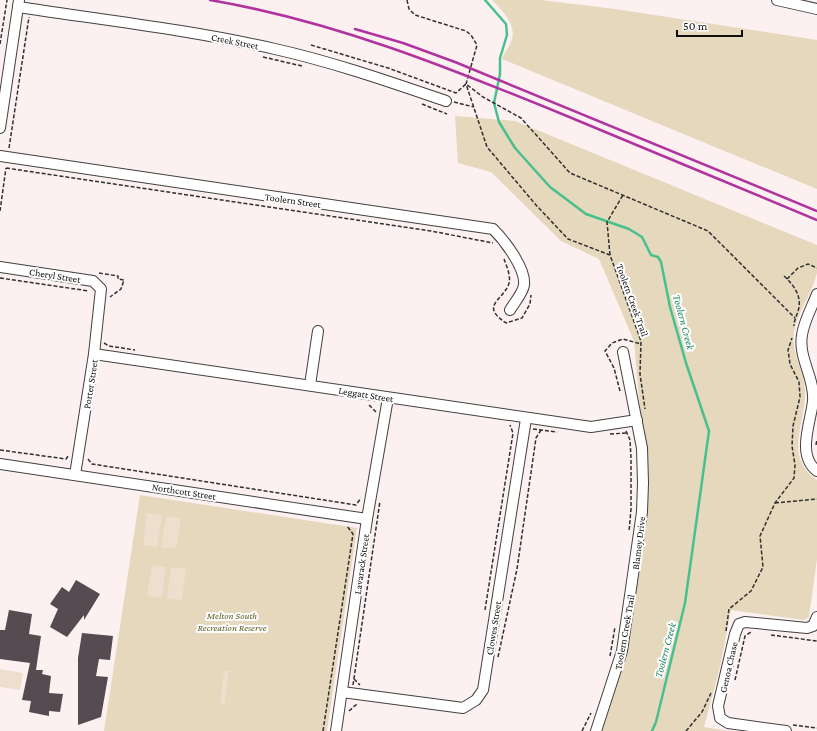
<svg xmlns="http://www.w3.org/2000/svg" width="817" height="731" font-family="'Crimson Pro',serif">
  <rect width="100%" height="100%" fill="#fdf0f0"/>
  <g fill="#e5d8bd">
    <path d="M492,0h49l74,9 202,31v149l-315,-130c2,-7 7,-11 9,-17 7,-16 -9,-32 -19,-42z"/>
    <path d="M455,116l60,5 302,124c0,9 0,20 0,28 -5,21 -20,39 -23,60 -3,21 10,37 11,57 2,32 -23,66 12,90v79l-8,58 -5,3 -73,-10 -11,57 -16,60 25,4h-128l21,-63 8,-43 15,-94 3,-63 -9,-69 -5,-58 -35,-82 -38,-18 -70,-69 -33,-9z"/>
    <path d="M140,495l217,33 -30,203h-223z"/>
  </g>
  <g fill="#eddece">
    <path d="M147,513l15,2 -5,32 -14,-2z"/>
    <path d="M166,516l15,2 -5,31 -15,-2z"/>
    <path d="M152,565l14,2 -4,31 -15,-2z"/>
    <path d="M171,567l15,2 -4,31 -15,-2z"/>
    <path d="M0,669l23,4 -3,17 -20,-3z"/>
    <path d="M224,671h5l-4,32h-5z"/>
  </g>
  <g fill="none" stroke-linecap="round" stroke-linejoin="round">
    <path stroke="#48c08e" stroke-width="2.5" d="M485,0l21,24 1,11 -7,23v16l-6,29 5,19 16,26 35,39 36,27 43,15 13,8 9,18 7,2 3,5 9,45 16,56 23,68 -24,172 -29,119 -4,9"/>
  </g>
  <g fill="#554b50">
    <path d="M76,580l24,14 -16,26v-5l-17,22 -17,-10 8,-18 -8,-5 12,-17 7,5z"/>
    <path d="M9,610l23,4 -3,20 12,2 -5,34h7l-1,4 9,2 -2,17 14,1 -3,18 -11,-1v5l-20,-4 2,-11 -9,-1 8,-37 -30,-4v-29h5z"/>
    <path d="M82,633l31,3 -3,24 -11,-1 -3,17 12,1 -7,40 -23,8v-67z"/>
  </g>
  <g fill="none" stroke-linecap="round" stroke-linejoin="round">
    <g stroke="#414141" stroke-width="12">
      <g id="minor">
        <path d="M777,0l40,9"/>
        <path d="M18,7c86,13 173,23 257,42 58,13 115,33 171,52"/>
        <path d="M0,128l19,-128"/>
        <path d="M0,156l493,73c11,11 33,39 31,56 -1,8 -10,18 -14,25"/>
        <path d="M0,267l93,14 8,8 -7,65 -19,121"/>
        <path d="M817,294c-5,13 -13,27 -15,41 -4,23 13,43 11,66 -2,21 -17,54 4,70"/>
        <path d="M94,354l497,73 46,-7"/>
        <path d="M310,385l8,-54"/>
        <path d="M0,464l367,55"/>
        <path d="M342,692l121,16 13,-8 7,-10 43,-271"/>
        <path d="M336,731l31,-212 21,-121"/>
        <path d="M596,731l26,-80 20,-139 1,-29 -1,-35 -19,-96"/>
        <path d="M786,731l-58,-8 -8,-5 -2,-12 17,-72 4,-10 6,-2 62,6 6,-2 4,-9"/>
      </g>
    </g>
    <g stroke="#303030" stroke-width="1.5" stroke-dasharray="4 2" stroke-linecap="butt">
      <path d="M407,0l2,9 6,6 51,16 5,4 6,10 -11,39 21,63 49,58 32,34 42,16 31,86 -1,33 5,35"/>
      <path d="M0,44l7,-44"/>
      <path d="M311,45l77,23 68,25 10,-9 17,13 38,21 49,55 138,58 87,87"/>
      <path d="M263,57l39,9"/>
      <path d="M454,102l20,5"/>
      <path d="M422,104l25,10"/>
      <path d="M9,148l20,-131"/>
      <path d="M6,168l425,63 62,12"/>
      <path d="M0,211l6,-43"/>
      <path d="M610,255l-3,-33 16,-27"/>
      <path d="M504,259c3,8 8,19 4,27 -8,16 -27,20 -2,37l16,-5 8,-14 1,-9"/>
      <path d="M99,273l19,3v3l6,1 -3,9 -11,8"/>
      <path d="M784,276c9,8 17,19 15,31 -1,7 -5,12 -5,19"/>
      <path d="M0,278l89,13"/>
      <path d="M787,279l11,-11 10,-4 9,4"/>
      <path d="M104,343l5,3 26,4"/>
      <path d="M620,391l-6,-23 -9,-17 7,-8 11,-4 18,5"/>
      <path d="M369,405l7,7"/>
      <path d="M533,429l24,3"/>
      <path d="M626,431l4,9 1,18v51l-2,23"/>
      <path d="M610,434l16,-1"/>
      <path d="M816,445l1,-6"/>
      <path d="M0,450l66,9 3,-4"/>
      <path d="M88,459l4,5 264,41 5,-7"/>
      <path d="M775,503l42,-4"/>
      <path d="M485,610l28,-177 -3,-8"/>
      <path d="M726,631l3,-22 22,-18 12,-24 -3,-31 15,-33 19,-25 1,-13 -3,-19 1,-20 7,-29 -1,-15 -9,-18 -2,-14 4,-12"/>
      <path d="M771,635l46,6"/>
      <path d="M610,656l5,-29"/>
      <path d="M498,657l19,-88 19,-131 5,-8"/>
      <path d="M354,679l6,6"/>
      <path d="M735,680l10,-44 6,-4"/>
      <path d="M353,685l27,-184"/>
      <path d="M349,711l8,-7"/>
      <path d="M793,725l24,3"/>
      <path d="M323,731l30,-197 -6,-8"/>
      <path d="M582,731l9,-18"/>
      <path d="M686,731l16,-19 9,-19"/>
    </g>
    <use href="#minor" stroke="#fff" stroke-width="10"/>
    <g stroke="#b0349f" stroke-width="2.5">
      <path d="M210,0c123,21 237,67 352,114 85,35 170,71 255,106"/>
      <path d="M355,29l48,14 52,19 362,149"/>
    </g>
  </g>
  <g text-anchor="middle" stroke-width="4" stroke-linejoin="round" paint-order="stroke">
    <g font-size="10" fill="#0e0e0e" stroke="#fff">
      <text transform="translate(235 41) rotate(11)" y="4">Creek Street</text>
      <text transform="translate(293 200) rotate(8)" y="4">Toolern Street</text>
      <text transform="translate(55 275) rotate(9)" y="4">Cheryl Street</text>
      <text transform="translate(633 300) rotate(70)" y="4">Toolern Creek Trail</text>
      <text transform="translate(90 384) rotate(-81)" y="4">Porter Street</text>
      <text transform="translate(366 394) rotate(9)" y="4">Leggatt Street</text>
      <text transform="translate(184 491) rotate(9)" y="4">Northcott Street</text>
      <text transform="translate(638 543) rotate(-83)" y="4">Blamey Drive</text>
      <text transform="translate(361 564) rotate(-82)" y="4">Lavarack Street</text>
      <text transform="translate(493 628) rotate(-81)" y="4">Clowes Street</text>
      <text transform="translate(624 632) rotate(-80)" y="4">Toolern Creek Trail</text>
      <text transform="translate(728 667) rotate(-77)" y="4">Genoa Chase</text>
    </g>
    <g font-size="10" font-style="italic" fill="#5f5e25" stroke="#fff">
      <text x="232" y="619">Melton South<tspan x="232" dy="12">Recreation Reserve</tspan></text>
    </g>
    <g font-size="11" font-style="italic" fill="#218660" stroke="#fff">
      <text transform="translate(684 322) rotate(75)" y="4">Toolern Creek</text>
      <text transform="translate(665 650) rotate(-75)" y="4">Toolern Creek</text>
    </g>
  </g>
  <path d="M677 30v6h65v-6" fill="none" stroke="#0e0e0e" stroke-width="2"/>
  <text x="683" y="30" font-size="12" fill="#0e0e0e" stroke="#ffffff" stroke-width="3" paint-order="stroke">50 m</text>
</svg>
